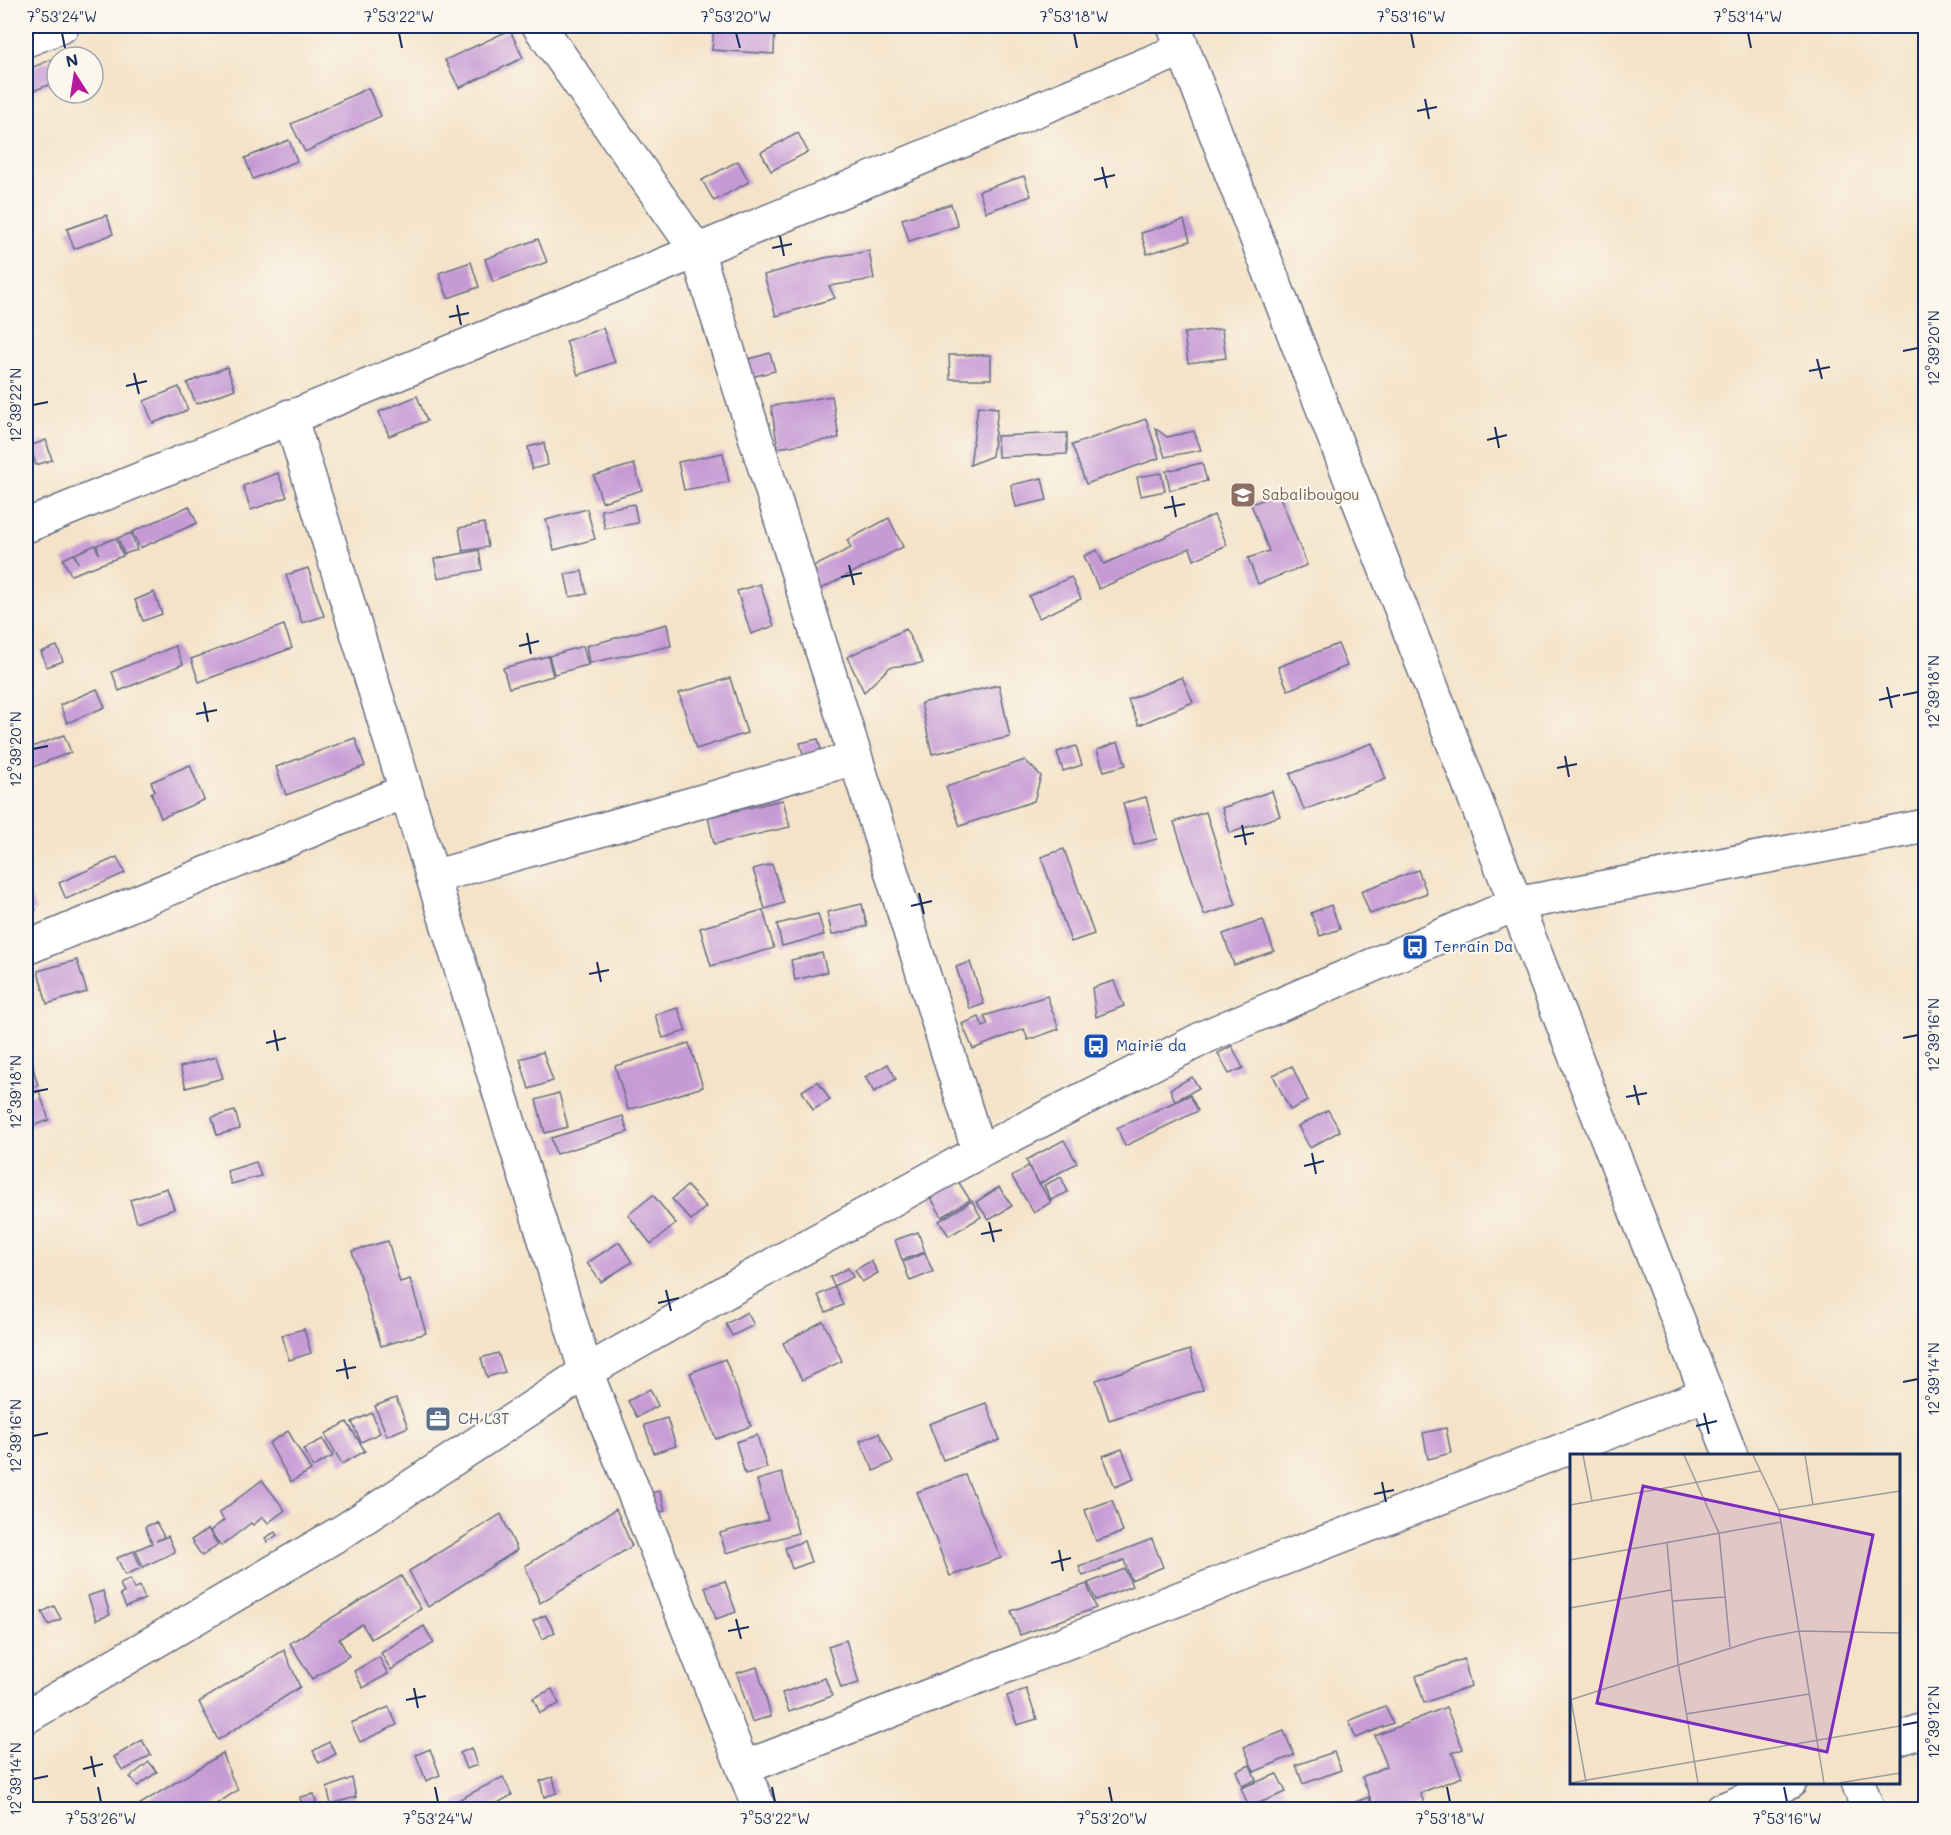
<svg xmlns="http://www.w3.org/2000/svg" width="1951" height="1835" font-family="Mali,sans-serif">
  <rect width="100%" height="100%" fill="#fbf7ec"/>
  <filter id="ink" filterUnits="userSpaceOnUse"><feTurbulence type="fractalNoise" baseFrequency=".0167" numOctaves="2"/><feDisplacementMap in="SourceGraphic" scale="12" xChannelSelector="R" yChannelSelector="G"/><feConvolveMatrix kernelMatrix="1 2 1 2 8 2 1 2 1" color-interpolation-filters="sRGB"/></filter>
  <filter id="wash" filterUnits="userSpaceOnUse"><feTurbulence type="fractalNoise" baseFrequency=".008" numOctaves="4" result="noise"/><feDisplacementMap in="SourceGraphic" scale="24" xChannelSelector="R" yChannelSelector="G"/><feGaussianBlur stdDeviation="1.35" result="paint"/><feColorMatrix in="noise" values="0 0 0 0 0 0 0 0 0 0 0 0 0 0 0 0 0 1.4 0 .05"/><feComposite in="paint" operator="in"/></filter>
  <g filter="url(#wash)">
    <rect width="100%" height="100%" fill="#f4e3c9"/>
    <g id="blocks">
      <g fill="#c69ad5">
        <path d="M714,26h61l-1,28 -62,-4z"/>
        <path d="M510,30l13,28 -64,30 -14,-28z"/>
        <path d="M55,58l2,24 -30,11 -1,-23z"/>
        <path d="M368,88l13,28 -76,36 -14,-28z"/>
        <path d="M798,133l10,19 -37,19 -10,-19z"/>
        <path d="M289,140l8,21 -44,18 -8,-21z"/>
        <path d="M738,161l11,21 -35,19 -12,-21z"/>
        <path d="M1024,176l7,20 -45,16 -7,-21z"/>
        <path d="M951,204l7,22 -49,15 -7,-22z"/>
        <path d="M107,215l6,19 -39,15 -7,-20z"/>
        <path d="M1184,220l6,21 -43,13 -6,-21z"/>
        <path d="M538,239l9,23 -54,20 -8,-23z"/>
        <path d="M869,251l5,28 -45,7 6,12 -59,18 -12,-41 60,-17z"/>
        <path d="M471,262l8,25 -31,11 -9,-25z"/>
        <path d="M603,328l12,34 -37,13 -12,-34z"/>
        <path d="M1222,329l4,29 -38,5 -4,-30z"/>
        <path d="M770,353l5,18 -24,6 -5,-17z"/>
        <path d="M949,355h42v24h-41z"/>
        <path d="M227,367l8,22 -39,15 -9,-21z"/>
        <path d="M179,387l9,23 -35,13 -9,-22z"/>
        <path d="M417,396l10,25 -38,15 -10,-24z"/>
        <path d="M832,396l7,42 -61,10 -7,-42z"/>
        <path d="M978,406l20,2 -6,48 -22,9z"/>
        <path d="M1146,419l13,39 -73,26 -14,-39z"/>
        <path d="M1155,428l12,9 27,-6 7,19 -36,7z"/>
        <path d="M1067,433v21l-69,3 -1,-21z"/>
        <path d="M46,440l6,20 -16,5 -6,-19z"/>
        <path d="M544,443l4,22 -16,4 -4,-22z"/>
        <path d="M723,453l6,29 -45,8 -6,-28z"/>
        <path d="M1202,463l5,18 -37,9 -4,-19z"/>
        <path d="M634,464l8,26 -40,12 -8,-26z"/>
        <path d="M278,473l9,24 -36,13 -8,-24z"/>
        <path d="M1161,473l4,18 -24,5 -4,-19z"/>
        <path d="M1042,478l5,22 -31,7 -5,-22z"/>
        <path d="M1279,494l28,71 -49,19 -10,-26 21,-7 -18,-47z"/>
        <path d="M634,504l4,19 -33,6 -4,-19z"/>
        <path d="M189,506l8,17 -57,25 -8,-16z"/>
        <path d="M587,509l8,30 -41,11 -8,-30z"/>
        <path d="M1214,515l13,30 -33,15 -4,-12 -91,41 -15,-33 13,-6 7,14z"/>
        <path d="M889,518l14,29 -88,45 -10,-21 46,-23 -4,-8z"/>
        <path d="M484,523l4,24 -25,4 -4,-23z"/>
        <path d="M131,533l6,17 -13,4 -6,-16z"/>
        <path d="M116,538l7,18 -52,19 -8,-16 11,-5 4,9 -3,-9 20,-9 4,9 -2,-9z"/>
        <path d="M479,550l3,20 -44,8 -4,-19z"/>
        <path d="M308,568l16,48 -22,7 -16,-48z"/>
        <path d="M582,571l5,23 -17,3 -5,-23z"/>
        <path d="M1071,577l10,22 -42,19 -10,-22z"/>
        <path d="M760,584l14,42 -23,8 -14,-43z"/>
        <path d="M154,592l8,22 -19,7 -8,-21z"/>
        <path d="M667,624l4,22 -82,17 -3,-17z"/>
        <path d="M284,625l8,23 -93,34 -8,-23z"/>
        <path d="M906,629l17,34 -33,4 -26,25 -17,-35z"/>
        <path d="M1338,644l9,22 -59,24 -10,-23z"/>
        <path d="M57,646l6,15 -16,6 -6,-15z"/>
        <path d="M175,646l8,18 -64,27 -7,-19z"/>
        <path d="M583,646l5,19 -34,9 -5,-18z"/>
        <path d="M548,656l5,20 -44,12 -6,-20z"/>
        <path d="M1182,677l11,25 -54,23 -11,-25z"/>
        <path d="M730,678l17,55 -51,16 -17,-56z"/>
        <path d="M999,685l11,52 -78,17 -11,-51z"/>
        <path d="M97,689l8,18 -38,16 -7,-18z"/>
        <path d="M64,735l7,17 -45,18v-21z"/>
        <path d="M355,738l10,28 -79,29 -10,-28z"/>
        <path d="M818,739l5,18 -18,5 -5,-19z"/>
        <path d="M1118,742l8,23 -22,6 -7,-21z"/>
        <path d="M1372,743l14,36 -82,31 -14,-36z"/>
        <path d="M1076,746l6,19 -19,6 -6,-19z"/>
        <path d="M1025,760l16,16 -7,25 -74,25 -14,-39z"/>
        <path d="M190,765l14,35 -43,18 -10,-25 4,-2 -4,-9z"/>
        <path d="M1272,791l8,25 -50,17 -8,-25z"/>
        <path d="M1146,797l11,42 -23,6 -11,-42z"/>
        <path d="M783,800l7,27 -76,17 -6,-27z"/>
        <path d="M1206,812l30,93 -32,10 -30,-93z"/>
        <path d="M1064,849l30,85 -23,8 -30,-85z"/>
        <path d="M117,857l8,16 -59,26 -7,-16z"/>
        <path d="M772,864l12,39 -19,6 -12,-40z"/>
        <path d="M1418,870l9,23 -57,21 -9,-23z"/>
        <path d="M29,896l7,14 -10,5v-17z"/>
        <path d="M862,904l5,22 -35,9 -5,-23z"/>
        <path d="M1331,905l9,24 -20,7 -9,-23z"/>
        <path d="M763,910l11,38 -63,18 -11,-38z"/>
        <path d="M818,914l6,21 -42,11 -5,-22z"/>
        <path d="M1263,920l11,31 -40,14 -11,-31z"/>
        <path d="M822,953l5,19 -32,8 -4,-20z"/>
        <path d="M77,960l10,32 -40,12 -9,-33z"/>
        <path d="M970,962l14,42 -14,5 -14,-42z"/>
        <path d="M1114,981l10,25 -28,11 -4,-29z"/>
        <path d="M1047,996l12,33 -31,11 -4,-11 -51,20 -11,-25 17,-7 4,10 5,-2 -4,-9z"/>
        <path d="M678,1008l8,23 -23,7 -8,-23z"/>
        <path d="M689,1043l14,44 -75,23 -13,-44z"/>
        <path d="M26,1044l12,41 -12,4z"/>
        <path d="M1232,1046l11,22 -14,6 -11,-21z"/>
        <path d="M543,1052l10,29 -24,8 -9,-30z"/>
        <path d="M216,1057l7,21 -37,10 -6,-21z"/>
        <path d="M888,1064l8,15 -22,13 -9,-15z"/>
        <path d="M1292,1066l16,35 -18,9 -17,-35z"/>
        <path d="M1192,1077l7,11 -24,13 -5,-12z"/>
        <path d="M818,1081l12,19 -17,10 -11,-19z"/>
        <path d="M39,1091l10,29 -20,7 -3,-9v-22z"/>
        <path d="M559,1093l9,34 -23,6 -9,-33z"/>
        <path d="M1190,1095l8,16 -73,35 -8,-18z"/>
        <path d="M1328,1110l12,21 -30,17 -12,-22z"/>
        <path d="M235,1111l5,18 -23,6 -5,-18z"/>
        <path d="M623,1116l5,16 -72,22 -5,-16z"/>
        <path d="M1064,1140l13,23 -38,21 -13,-24z"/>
        <path d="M256,1162l5,14 -30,8 -4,-13z"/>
        <path d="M1028,1166l23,36 -17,11 -22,-36z"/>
        <path d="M1061,1177l7,15 -17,8 -7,-15z"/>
        <path d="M958,1181l12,19 -28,17 -11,-19z"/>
        <path d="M687,1186l19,21 -15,13 -19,-21z"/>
        <path d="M999,1187l13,19 -23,14 -13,-18z"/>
        <path d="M167,1188l7,21 -37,13 -7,-22z"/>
        <path d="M653,1195l23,29 -25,20 -23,-29z"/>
        <path d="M972,1201l9,16 -32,19 -10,-15z"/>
        <path d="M918,1232l7,20 -23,8 -7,-20z"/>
        <path d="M388,1241l12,41 10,-3 16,54 -45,13 -29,-95z"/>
        <path d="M619,1242l13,20 -31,20 -14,-19z"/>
        <path d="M925,1253l8,19 -23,9 -7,-19z"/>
        <path d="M871,1261l7,12 -16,9 -7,-12z"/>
        <path d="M848,1268l5,9 -19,9 -4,-9z"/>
        <path d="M835,1287l8,18 -17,7 -8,-17z"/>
        <path d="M747,1312l7,13 -22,11 -6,-12z"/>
        <path d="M823,1321l19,40 -40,19 -19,-37z"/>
        <path d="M304,1329l7,24 -22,7 -7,-25z"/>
        <path d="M1190,1350l13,40 -94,30 -13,-40z"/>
        <path d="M498,1353l7,19 -18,5 -6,-19z"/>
        <path d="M725,1359l26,67 -35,13 -26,-66z"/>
        <path d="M650,1389l8,17 -21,11 -9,-16z"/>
        <path d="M396,1398l12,29 -21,9 -12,-30z"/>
        <path d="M986,1403l14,37 -57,20 -14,-36z"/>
        <path d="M372,1413l8,20 -19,9 -9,-20z"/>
        <path d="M667,1418l9,28 -22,7 -10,-28z"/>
        <path d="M347,1422l18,29 -23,13 -17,-30z"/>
        <path d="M1446,1428l5,25 -23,6 -5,-26z"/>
        <path d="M288,1431l23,39 -20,12 -22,-39z"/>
        <path d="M879,1433l14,29 -19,9 -14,-30z"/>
        <path d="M757,1435l10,33 -22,6 -9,-32z"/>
        <path d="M323,1439l10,17 -20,11 -10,-18z"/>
        <path d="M1122,1449l12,30 -19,8 -12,-31z"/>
        <path d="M782,1473l16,60 -72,20 -6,-20 48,-13 -11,-40z"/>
        <path d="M965,1475l36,83 -51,18 -33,-84z"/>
        <path d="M262,1480l23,30 -17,13 -5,-6 -10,8 -2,-2 -30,23 -11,-15 14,-11 -5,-7z"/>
        <path d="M660,1491l5,20 -18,4 -5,-21z"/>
        <path d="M1112,1500l11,32 -27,9 -11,-31z"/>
        <path d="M616,1509l16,37 -92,57 -15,-37z"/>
        <path d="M501,1514l16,36 -89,57 -19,-36z"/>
        <path d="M156,1522l8,15 -8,4 12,-5 7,16 -32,15 -7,-17 16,-7 -7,-16z"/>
        <path d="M208,1529l10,16 -16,11 -11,-16z"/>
        <path d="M275,1532l2,3 -10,7 -2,-4z"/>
        <path d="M1152,1539l11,28 -32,13 -7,-20 -41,16 -4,-9z"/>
        <path d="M804,1541l7,21 -19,7 -7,-21z"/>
        <path d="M134,1551l7,17 -16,7 -8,-17z"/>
        <path d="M1125,1569l7,17 -36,14 -8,-17z"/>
        <path d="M401,1576l20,33 -50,30 -9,-15 -23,15 10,17 -37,23 -22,-36z"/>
        <path d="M130,1579l4,10 6,-3 5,13 -19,8 -6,-13 4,-1 -4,-9z"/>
        <path d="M725,1581l11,31 -20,7 -11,-32z"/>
        <path d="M1087,1584l9,24 -76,27 -9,-24z"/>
        <path d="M103,1591l7,24 -14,5 -8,-24z"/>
        <path d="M54,1606l7,13 -12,6 -7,-13z"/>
        <path d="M545,1615l10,17 -12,7 -10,-18z"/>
        <path d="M28,1619l6,12 -8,5v-16z"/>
        <path d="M424,1626l10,17 -43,27 -10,-17z"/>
        <path d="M846,1640l13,43 -18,5 -13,-42z"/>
        <path d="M284,1650l16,37 -82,53 -19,-38z"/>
        <path d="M379,1657l9,17 -25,14 -9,-17z"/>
        <path d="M1464,1659l7,27 -47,17 -8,-27z"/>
        <path d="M757,1667l14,49 -19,6 -15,-49z"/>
        <path d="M825,1678l7,18 -43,16 -7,-19z"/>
        <path d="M552,1689l7,15 -19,9 -7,-15z"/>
        <path d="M1026,1689l11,30 -20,6 -10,-29z"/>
        <path d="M1385,1706l8,17 -37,15 -7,-17z"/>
        <path d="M389,1707l8,18 -37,17 -9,-19z"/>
        <path d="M1446,1707l17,42 -11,4 10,24 -42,16 4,9 -20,8h-29l-13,-33 25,-11 -12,-30z"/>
        <path d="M1284,1731l10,24 -40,17 -10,-25z"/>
        <path d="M142,1740l9,15 -28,16 -9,-14z"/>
        <path d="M329,1742l7,12 -17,9 -6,-12z"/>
        <path d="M471,1748l6,17 -11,4 -6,-16z"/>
        <path d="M430,1749l10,26 -14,6 -10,-26z"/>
        <path d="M1334,1752l7,18 -38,14 -7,-19z"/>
        <path d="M223,1753l7,21 8,16 -31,20h-68l-2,-4z"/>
        <path d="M149,1762l8,10 -19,14 -8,-9z"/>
        <path d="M1250,1765l6,15 -14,6 -6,-15z"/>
        <path d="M1277,1774l9,18 -37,15 -8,-19z"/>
        <path d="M503,1777l9,18 -27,15h-27l-4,-8z"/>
        <path d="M553,1777l4,16 -13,4 -4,-16z"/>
        <path d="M352,1778l4,19 -25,7 -4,-16z"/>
        <path d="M314,1794l4,16h-15l-3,-13z"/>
        <path d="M1369,1797l4,13h-21l-2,-6z"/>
        <path d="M287,1804l2,6h-18v-1z"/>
        <path d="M1078,1804l2,6h-17v-1z"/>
      </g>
    </g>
  </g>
  <g filter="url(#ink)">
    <use href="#blocks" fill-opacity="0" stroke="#676e83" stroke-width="1.5"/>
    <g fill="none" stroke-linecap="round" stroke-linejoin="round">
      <g stroke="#676e83" stroke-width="36">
        <g id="street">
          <path d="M539,26l158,225 282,901"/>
          <path d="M1174,26l557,1430"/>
          <path d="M26,40l36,-14"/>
          <path d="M290,416l296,956 174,438"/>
          <path d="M26,526l671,-275 486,-202"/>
          <path d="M433,877l422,-119"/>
          <path d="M26,948l380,-157"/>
          <path d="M1898,1739l28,-10"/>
          <path d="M743,1768l964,-374"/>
          <path d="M1858,1782l10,28"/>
          <path d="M1722,1810l68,-28"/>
        </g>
      </g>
      <g stroke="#676e83" stroke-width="36">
        <path id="secondary" d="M26,1717l319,-187 241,-158 192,-110 201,-110 228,-116 309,-132 410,-78"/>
      </g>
      <use href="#street" stroke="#fff" stroke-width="33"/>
      <use href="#secondary" stroke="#fff" stroke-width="33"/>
    </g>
  </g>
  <path fill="none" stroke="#1b2f5e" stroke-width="2" d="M62,33l3,15M399,33l3,15M736,33l4,15M1074,33l3,15M1411,33l3,15M1748,33l3,15M1425,99l4,20M1417,111l20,-4M1102,167l5,21M1094,180l21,-5M780,236l4,20M772,248l20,-4M457,305l4,20M449,317l20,-4M1903,351l15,-3M1817,359l5,20M1809,371l21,-4M134,373l5,21M126,386l21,-5M33,405l15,-3M1495,427l4,21M1487,440l20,-5M1172,496l4,21M1164,508l21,-4M849,565l5,20M841,577l21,-4M527,633l4,21M519,646l20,-5M1887,687l5,21M1903,695l15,-3M1879,700l21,-5M204,702l4,20M196,714l21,-4M33,749l15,-3M1565,756l4,21M1557,768l20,-4M1242,825l4,20M1234,837l20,-4M919,893l5,21M911,906l21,-5M597,962l4,20M589,974l20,-4M274,1030l4,21M1903,1038l15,-3M266,1043l20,-5M1634,1085l5,20M33,1092l15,-3M1626,1097l21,-4M1312,1153l4,21M1304,1166l20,-5M989,1222l5,20M981,1234l21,-4M666,1290l5,21M658,1303l21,-5M344,1359l4,20M336,1371l20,-4M1903,1382l15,-3M1704,1413l5,21M1696,1426l21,-5M33,1436l15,-3M1382,1482l4,20M1374,1494l20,-4M1059,1550l4,21M1051,1563l20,-5M736,1619l5,20M728,1631l21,-4M414,1688l4,20M406,1700l20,-4M1903,1725l15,-3M91,1756l4,21M83,1769l20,-5M33,1779l15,-3M98,1787l3,15M435,1787l3,15M772,1787l3,15M1109,1787l3,15M1447,1787l3,15M1784,1787l3,15"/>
  <defs>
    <g id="school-square" transform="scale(1.35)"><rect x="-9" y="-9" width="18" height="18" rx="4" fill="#8d6e63" stroke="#fbf7ec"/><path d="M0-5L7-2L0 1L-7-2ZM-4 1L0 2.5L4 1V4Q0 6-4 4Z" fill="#fff"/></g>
    <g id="bus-square" transform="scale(1.35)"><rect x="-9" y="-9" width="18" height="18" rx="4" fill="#1a4fb4" stroke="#fbf7ec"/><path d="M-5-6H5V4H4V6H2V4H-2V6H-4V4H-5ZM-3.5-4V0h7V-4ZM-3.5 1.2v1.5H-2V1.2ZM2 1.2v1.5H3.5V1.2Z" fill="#fff"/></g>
    <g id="office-square" transform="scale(1.35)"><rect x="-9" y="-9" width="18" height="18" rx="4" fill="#5c6f8a" stroke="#fbf7ec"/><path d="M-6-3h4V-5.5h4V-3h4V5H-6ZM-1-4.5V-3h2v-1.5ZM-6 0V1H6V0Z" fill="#fff"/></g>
  </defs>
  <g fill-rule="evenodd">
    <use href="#school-square" x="1243" y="495"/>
    <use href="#bus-square" x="1415" y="947"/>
    <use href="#bus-square" x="1096" y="1046"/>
    <use href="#office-square" x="438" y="1419"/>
  </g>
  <g text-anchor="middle" stroke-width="4.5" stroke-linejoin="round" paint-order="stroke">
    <g font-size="15" fill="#785e54" stroke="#fbf7ec" text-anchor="start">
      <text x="1262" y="500">Sabalibougou</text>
    </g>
    <g font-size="15" fill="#164399" stroke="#fbf7ec" text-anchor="start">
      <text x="1434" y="952">Terrain Da</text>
      <text x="1116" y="1051">Mairie da</text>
    </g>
    <g font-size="15" fill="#4e5e75" stroke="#fbf7ec" text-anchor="start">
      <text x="458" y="1424">CH L3T</text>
    </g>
  </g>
  <g transform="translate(1570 1454)">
    <rect width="330" height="330" fill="#f4e3c9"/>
    <path fill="none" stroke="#9d9b9e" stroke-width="1.5" d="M13,1l9,46M114,1l35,78 11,114M183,1l26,55 45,273M235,1l8,50M0,51l190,-34M209,56l121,-19M97,89l11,120 20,120M0,106l211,-38M102,147l53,-4M0,154l101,-18M0,246l189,-61 40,-8 101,2M1,246l15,82M116,260l123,-20M0,329l330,-57M269,329l61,-10"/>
    <path fill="#7b2cbf" fill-opacity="0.15" stroke="#7b2cbf" stroke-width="3" d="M73,32l230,49 -46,217 -230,-49z"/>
    <rect width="330" height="330" fill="none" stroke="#1b2f5e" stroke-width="3"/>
  </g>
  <rect width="1951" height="1835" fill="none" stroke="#fbf7ec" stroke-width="66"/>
  <g transform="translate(75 75) rotate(348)"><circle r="28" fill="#fbf7ec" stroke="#a1a7b3" stroke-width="1.5"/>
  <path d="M0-4.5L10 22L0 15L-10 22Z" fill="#b5179e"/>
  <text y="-9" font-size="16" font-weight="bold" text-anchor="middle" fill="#1b2f5e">N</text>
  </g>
  <rect x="33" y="33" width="1885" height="1769" fill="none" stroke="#1b2f5e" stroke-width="2"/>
  <g font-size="15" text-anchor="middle" fill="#1b2f5e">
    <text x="62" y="22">7°53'24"W</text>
    <text x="399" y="22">7°53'22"W</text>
    <text x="736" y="22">7°53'20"W</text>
    <text x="1074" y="22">7°53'18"W</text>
    <text x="1411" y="22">7°53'16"W</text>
    <text x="1748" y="22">7°53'14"W</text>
    <text transform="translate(1934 348) rotate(-90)" y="5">12°39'20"N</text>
    <text transform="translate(16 405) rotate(-90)" y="5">12°39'22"N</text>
    <text transform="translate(1934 692) rotate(-90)" y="5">12°39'18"N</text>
    <text transform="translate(16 749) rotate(-90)" y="5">12°39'20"N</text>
    <text transform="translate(1934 1035) rotate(-90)" y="5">12°39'16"N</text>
    <text transform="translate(16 1092) rotate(-90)" y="5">12°39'18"N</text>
    <text transform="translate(1934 1379) rotate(-90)" y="5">12°39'14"N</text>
    <text transform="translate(16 1436) rotate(-90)" y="5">12°39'16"N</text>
    <text transform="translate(1934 1722) rotate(-90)" y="5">12°39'12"N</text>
    <text transform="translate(16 1779) rotate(-90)" y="5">12°39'14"N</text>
    <text x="101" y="1824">7°53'26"W</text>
    <text x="438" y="1824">7°53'24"W</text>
    <text x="775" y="1824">7°53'22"W</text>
    <text x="1112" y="1824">7°53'20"W</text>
    <text x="1450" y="1824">7°53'18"W</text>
    <text x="1787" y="1824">7°53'16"W</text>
  </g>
</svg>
